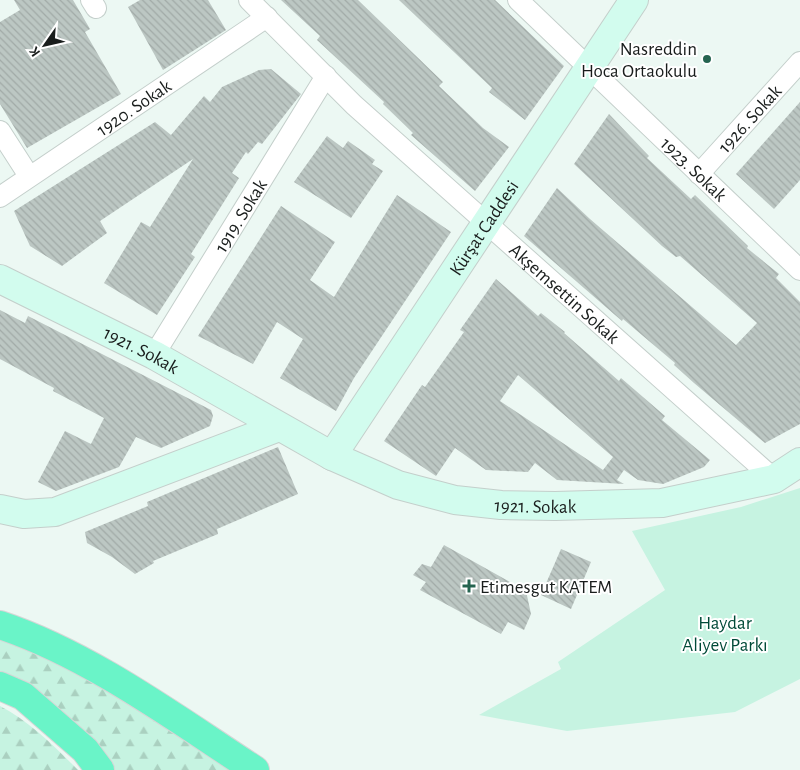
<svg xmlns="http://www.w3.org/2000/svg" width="800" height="770" font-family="'Alegreya Sans',sans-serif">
  <defs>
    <pattern id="forest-firs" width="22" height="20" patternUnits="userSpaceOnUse" patternTransform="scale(1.25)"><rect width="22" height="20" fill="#c6f3e1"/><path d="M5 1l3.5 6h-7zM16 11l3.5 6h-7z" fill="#aad0c0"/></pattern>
    <pattern id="building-back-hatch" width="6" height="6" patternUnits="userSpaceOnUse" patternTransform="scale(1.25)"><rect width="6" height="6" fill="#bcc7c3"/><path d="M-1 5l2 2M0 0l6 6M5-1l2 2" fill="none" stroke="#a1aaa7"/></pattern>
  </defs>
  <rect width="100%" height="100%" fill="#ecf8f3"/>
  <g fill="url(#forest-firs)">
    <path d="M0,637l83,38 158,95h-128l-113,-90z"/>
    <path d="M0,706c29,15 55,41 78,64h-78z"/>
  </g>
  <path fill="#c6f3e1" d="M800,488v191l-65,33 -168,19 -88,-16 82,-46 -3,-7 107,-72 -33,-59 109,-24z"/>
  <g fill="url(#building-back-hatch)" fill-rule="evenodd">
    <path d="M14,0h59l17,29 -5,3 36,62 -94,54 -27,-44v-82l20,-12z"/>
    <path d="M140,0h68l18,30 -63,40 -35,-63z"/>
    <path d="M281,0h77l85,82 -4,4 44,42 26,19 -34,44 -64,-56 2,-2 -30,-29 1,-2 -67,-62 3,-4z"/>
    <path d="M399,0h96l69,66 -39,54 -36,-28 3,-4z"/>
    <path d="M271,69l30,25 -39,50 -4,-2 -10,12 -2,-2 -14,21 7,5 -48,76 4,3 -38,58 -53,-32 37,-61 9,5 43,-68 -93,62 7,12 -45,33 -32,-20 -16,-35 141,-89 16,13 33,-39 6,6 12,-15 37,-17z"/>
    <path d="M800,102v78l-26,29 -38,-35z"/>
    <path d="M609,114l40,42 -2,2 44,41 4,-4 53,51 -1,2 32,26 -3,4 24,24v122l-35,19 -71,-60 -20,-18 1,-2 -52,-44 -1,2 -98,-85 33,-48 33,31 146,126 21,-22 -77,-67 -4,1 -14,-11 -88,-82z"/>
    <path d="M327,136l16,12 5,-7 27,19 -3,4 11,7 -32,47 -57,-36z"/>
    <path d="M397,195l54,37 -97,146 -18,33 -56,-33 23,-39 -26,-17 -24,42 -55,-28 83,-130 54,36 -25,38 24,17z"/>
    <path d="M496,279l42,37 3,-3 24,19 -1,1 55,48 2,-3 44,38 -3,4 48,40 -6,7 -41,17 -25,-4 -14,-10 -7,10 7,4 -67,-4 -22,-17 -7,9 -42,-2 -31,-22 -19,28 -52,-35 38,-56 3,2 39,-55 -4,-2zM518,375l95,82 -10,13 -103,-69z"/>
    <path d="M0,310l25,13 3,-7 183,94 2,6 -3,10 -49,22 -25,-11 -17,30 -63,24 -18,-9 27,-51 26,13 13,-26 -51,-27 1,-3 -54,-29z"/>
    <path d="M278,447l20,47 -81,35 1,5 -65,27 1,2 -19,11 -23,-17 -25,-14 -2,-11 63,-26 -1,-4z"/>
    <path d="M444,545l82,46 5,23 -7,16 -16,-8 -7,12 -81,-44 6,-8 -13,-7 9,-11 9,3z"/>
    <path d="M561,549l30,13 -20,47 -30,-14z"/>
  </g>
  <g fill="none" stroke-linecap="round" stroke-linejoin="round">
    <g stroke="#c4cfcb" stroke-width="22">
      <g id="street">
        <path d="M91,0l5,8"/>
        <path id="s1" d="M249,0l105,105 420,374"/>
        <path id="s2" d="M518,0l282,270"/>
        <path d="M0,131l29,45"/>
        <path id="s3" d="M699,174l101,-112"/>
        <path id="s4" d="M0,197l267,-180"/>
        <path id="s5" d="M154,355l172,-279"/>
      </g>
    </g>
    <g stroke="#c4cfcb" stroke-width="30">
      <g id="secondary">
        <path id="s6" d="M0,279l154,76 178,101 66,29 57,15 46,5 54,1 107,-3 112,-24 26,-17"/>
        <path id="s7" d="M332,456l302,-456"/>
        <path d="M0,509l24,5 31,-2 224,-85"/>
      </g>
    </g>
    <g stroke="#d6d6d6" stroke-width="30">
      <g id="highway">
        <path d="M0,625c90,30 175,93 255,145"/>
        <path d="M0,686l23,10 62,54 15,20"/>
      </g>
    </g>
    <use href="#street" stroke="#fff" stroke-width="20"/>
    <use href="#secondary" stroke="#d2fcee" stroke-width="28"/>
    <use href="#highway" stroke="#6af4c8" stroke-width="28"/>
  </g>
  <g fill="#256450" stroke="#fff" stroke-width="2">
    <circle cx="707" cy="59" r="5"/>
    <path d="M466.5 578.5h5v5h5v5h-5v5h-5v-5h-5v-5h5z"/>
  </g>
  <g text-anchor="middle" stroke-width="4" stroke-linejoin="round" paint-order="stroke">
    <g font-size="19" fill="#191d1c" stroke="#fff" text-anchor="end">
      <text x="697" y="55">Nasreddin<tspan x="697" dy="22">Hoca Ortaokulu</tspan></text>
      <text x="480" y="593" text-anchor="start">Etimesgut KATEM</text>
    </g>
    <g font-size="19" fill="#191d1c" stroke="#fff">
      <text dy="7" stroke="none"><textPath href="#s4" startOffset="161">1920. Sokak</textPath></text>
      <text dy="7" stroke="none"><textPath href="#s3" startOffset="75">1926. Sokak</textPath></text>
      <text dy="7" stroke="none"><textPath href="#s2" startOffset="244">1923. Sokak</textPath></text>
      <text dy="7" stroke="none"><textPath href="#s5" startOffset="164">1919. Sokak</textPath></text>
      <text dy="7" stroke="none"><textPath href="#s7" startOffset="274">Kürşat Caddesi</textPath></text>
      <text dy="7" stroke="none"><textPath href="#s1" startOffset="431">Akşemsettin Sokak</textPath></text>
      <text dy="7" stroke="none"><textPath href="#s6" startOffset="158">1921. Sokak</textPath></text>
      <text dy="7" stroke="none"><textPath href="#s6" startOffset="588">1921. Sokak</textPath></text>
    </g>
    <g font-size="19" fill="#004a38" stroke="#fff">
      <text x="725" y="629">Haydar<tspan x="725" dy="22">Aliyev Parkı</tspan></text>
    </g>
  </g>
  <g transform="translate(45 45) rotate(236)" stroke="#ffffff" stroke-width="4" paint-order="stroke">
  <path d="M0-4L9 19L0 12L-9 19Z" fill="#191d1c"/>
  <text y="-8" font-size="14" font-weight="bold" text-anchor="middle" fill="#191d1c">K</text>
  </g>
</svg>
